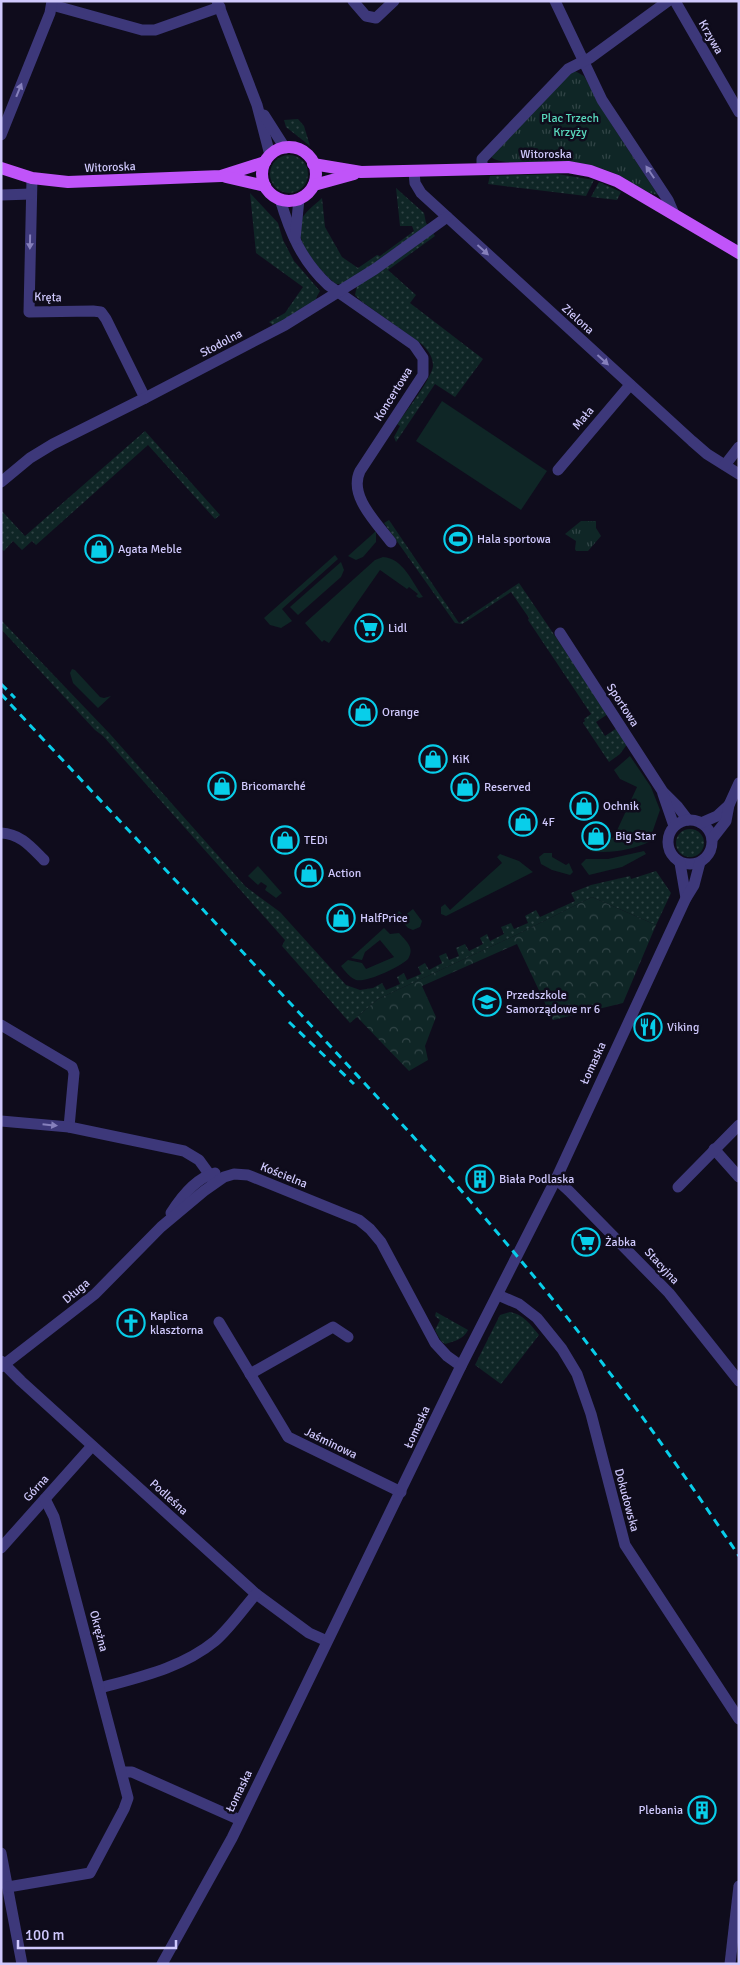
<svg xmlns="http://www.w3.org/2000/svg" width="740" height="1965" font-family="Signika,sans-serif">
  <defs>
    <pattern id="grass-dots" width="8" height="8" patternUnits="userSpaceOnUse" patternTransform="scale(1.25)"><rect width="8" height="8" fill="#0f2626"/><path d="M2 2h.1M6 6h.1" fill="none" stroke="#314446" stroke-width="1.8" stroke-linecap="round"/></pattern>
    <pattern id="forest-crowns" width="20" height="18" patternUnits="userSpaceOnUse" patternTransform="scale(1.25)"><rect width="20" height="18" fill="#0f2626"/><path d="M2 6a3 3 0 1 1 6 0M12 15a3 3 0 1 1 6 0" fill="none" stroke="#314446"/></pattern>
    <pattern id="park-tufts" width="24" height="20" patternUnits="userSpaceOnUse" patternTransform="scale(1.25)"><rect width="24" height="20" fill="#0f2626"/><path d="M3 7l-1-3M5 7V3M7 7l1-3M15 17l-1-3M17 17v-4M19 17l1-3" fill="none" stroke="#314446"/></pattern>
  </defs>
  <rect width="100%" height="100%" fill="#0f0c1c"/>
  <g fill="url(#grass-dots)">
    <path d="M298,119l6,7 6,20 -24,-19 -2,-7z"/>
    <circle cx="289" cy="174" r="19"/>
    <path d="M557,174l37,6 -8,16 -98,-12 2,-8z"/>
    <path d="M599,182l22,10 -4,8 -26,-3z"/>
    <path d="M396,188l28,25 2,10 3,3 -84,58h-9c-15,-12 -43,-42 -35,-63 2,-8 15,-17 21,-23l3,29 17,30 16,11 19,-13 3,1 34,-25 -2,-5h-12z"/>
    <path d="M250,193l28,30 5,17 11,21 26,30 -4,7 2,3 -44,25 -5,-4 16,-9 18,-26 -47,-34z"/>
    <path d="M433,233l2,3 -47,34 28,25 -6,8 73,56 -28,38 -20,-13 -39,58 -2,-5 6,-11 -3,-2c8,-11 35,-46 36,-58 0,-9 -4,-14 -10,-21l-62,-44 -6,-6 2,-9z"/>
    <path d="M145,431l75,84 -5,4 -67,-74 -112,100 -4,-4 -10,9 -9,-9 -9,10 -3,-2v-39l24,26z"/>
    <path d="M389,520l70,103 60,-40 89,131 -12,8 9,14 12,-8 11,15 -8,11 -11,8 -26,-39 2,-2 -1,-2 7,-5 -63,-94 1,-2 -18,-26 -44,29 -5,3 -7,-1 -71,-100z"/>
    <path d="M1,620l109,114 136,153 34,25 66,73 14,5 13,-2 9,-5 4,7 14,-6 -3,-7 7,-4 3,7 14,-6 -3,-7 7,-4 4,7 13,-7 -3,-7 7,-3 3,7 10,-4 -3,-8 9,-4 4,7 14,-7 -3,-6 7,-4 3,7 14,-7 -3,-7 10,-4 3,6 14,-6 -3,-7 11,-6 4,7 35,-16 -4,-8 20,-8 39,-9 1,3 25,-8 15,22 -15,32 -64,-28 -78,39 -136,63 -28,24 -68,-77 3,-6 -182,-204 -8,-6 -94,-101z"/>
    <circle cx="690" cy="843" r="14"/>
    <path d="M436,1312l32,18c-4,9 -13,11 -23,14l-4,-3 -6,-11 5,-10 -5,-4z"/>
    <path d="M510,1312c13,2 21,13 29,23l-38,49 -26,-19 25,-50z"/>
  </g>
  <path fill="url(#forest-crowns)" d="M592,897l64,28 -33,78 -70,17 -36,-76 -95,42 14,31 -11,29 3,14 -19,11 -52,-54 21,-18 136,-63z"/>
  <g fill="url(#park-tufts)">
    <path d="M575,71l9,5 28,49 46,70c-14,-2 -28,-15 -42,-21 -16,-7 -34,-11 -52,-13 -19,-2 -59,7 -73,-4l80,-85z"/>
    <path d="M581,521h15v7l5,8 -13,15h-12l-1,-2 1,-8 -11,-7z"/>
  </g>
  <g fill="#0f2626">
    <path d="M442,401l105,70 -26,39 -105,-69z"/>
    <path d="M376,531v11l-13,15 -7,3 -8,-4z"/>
    <path d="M335,555l3,4 -56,50 10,12 -11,7 -11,-3 -6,-7z"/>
    <path d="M383,557c20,1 29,25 40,40l-4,1 -3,-2 2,-2 -9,-7 -2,2 -27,-19 -51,73 -5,-3 -2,2 -17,-19 70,-63z"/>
    <path d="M341,562l3,8 -3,7 -43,38 -8,-8z"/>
    <path d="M72,669l3,1 25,27 4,1 7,-2 -13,12 -25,-25 -3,-10z"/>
    <path d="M630,756l21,31 9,23 -11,32c-18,8 -39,12 -59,9v-2l24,-12 23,-50 -17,-8 -6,-9z"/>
    <path d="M644,851l2,3 -24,13 -33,8 -8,-11 5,-5h22z"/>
    <path d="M544,853h8v4l14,8 3,-2 4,9 -3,3 -18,-5 -11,-6 -2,-7z"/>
    <path d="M500,854l19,7 14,11 -87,44 -5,-2v-7l4,-3 5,6 52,-47 -5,-6z"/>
    <path d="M258,866l24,27 -6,5 -11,-8 2,-4 -6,-4 -3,3 -10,-9z"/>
    <path d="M413,909l9,12 -2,6 -7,3 -5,-2 -12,-13 3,-4 5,5z"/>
    <path d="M384,928l6,6 9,-1c8,9 16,15 9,26 -8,8 -42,24 -52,21 -7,-3 -11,-9 -15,-14l7,-6 14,3 4,6 28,-12 -14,-17 -15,12 -3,8 -11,-2z"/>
  </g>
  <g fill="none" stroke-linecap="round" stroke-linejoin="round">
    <g stroke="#3d387a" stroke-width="11">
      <path d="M217,1l40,104 13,50"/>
      <path d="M353,1l13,15 10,2 18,-17"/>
      <path d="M555,1l47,99 66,100 6,14"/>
      <path d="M675,1l64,111"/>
      <path d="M52,5l90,25h13l65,-23"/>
      <path d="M264,115l21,33"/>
      <path d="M1,135l49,-122 2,-12"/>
      <path d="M482,169v-10l86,-90 22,-11 78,-57"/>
      <path d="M414,172l1,11 6,10 271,248 15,13 32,20"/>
      <path d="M32,178l-3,134 64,-1 8,1 5,7 39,79"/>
      <path d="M1,195l30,-1"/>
      <path d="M280,199c10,34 22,62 48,86l86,60 9,13v17l-63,96c-12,25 17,52 31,71"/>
      <path d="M295,239l4,-40"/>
      <path d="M725,465l14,-18"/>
      <path d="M558,470l72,-85"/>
      <path d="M1,482l29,-24 23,-14 92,-46 140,-73 90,-56 72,-52"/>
      <path d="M560,633l103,159 15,15 10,13"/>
      <path d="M663,794l11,32"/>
      <circle cx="690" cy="842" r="22"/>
      <path d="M701,823l16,-7 12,-11"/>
      <path d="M1,833c20,1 30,14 43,27"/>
      <path d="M712,839l14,-18 3,-16 10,-22"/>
      <path d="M680,863l6,35"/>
      <path d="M1,1025l71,42 2,6 -5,54"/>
      <path d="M1,1121l68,6 115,24 15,9 16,22"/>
      <path d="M714,1149l25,28"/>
      <path d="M556,1179l13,12 100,102 70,88"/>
      <path d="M678,1187l61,-62"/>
      <path d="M171,1213c10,-16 25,-35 44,-40"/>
      <path d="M498,1295l21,9 18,14 25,31 15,25 14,40 34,131 114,174"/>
      <path d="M219,1322l69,115 113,55"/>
      <path d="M1,1361l20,20 235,213 53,39 18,8"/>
      <path d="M1,1367l94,-73 66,-67 43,-36 20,-14 10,-3 14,1 111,45 11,9 11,13 54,101 12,13 14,10"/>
      <path d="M250,1374l83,-47 15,10"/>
      <path d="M1,1548l91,-102"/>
      <path d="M100,1688c40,-11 82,-20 115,-47 15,-13 28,-32 41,-47"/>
      <path d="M122,1772h10l108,48"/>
      <path d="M1,1853l21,111"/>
      <path d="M8,1887l82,-14 34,-64 4,-11 -74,-281 -9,-18"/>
      <path d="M162,1964l70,-126 229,-472 95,-187 130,-281 8,-13 6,-23"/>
      <path d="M730,1964l9,-78"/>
    </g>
    <g stroke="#c054f9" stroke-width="12">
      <circle cx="289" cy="174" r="27"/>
      <path d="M313,164l48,8 207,-5 22,4 27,10 122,72"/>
      <path d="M1,168l31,10 36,4 153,-6 44,-14"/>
      <path d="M226,177l39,9"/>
      <path d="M314,185l40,-11"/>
    </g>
    <g stroke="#08ceea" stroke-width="3" stroke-dasharray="8 6" stroke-linecap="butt">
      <path d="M1,684l14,14"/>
      <path d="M1,694c92,99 185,197 277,296 83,89 166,178 244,272 78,93 149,193 217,294"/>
      <path d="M289,1022l65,62"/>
    </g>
  </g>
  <defs><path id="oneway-solid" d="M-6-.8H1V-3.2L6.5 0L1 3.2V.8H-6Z" transform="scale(1.25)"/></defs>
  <g fill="#8680bc">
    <use href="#oneway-solid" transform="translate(19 90) rotate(-68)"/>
    <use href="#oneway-solid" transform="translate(650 172) rotate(-124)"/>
    <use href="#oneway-solid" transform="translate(30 242) rotate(91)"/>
    <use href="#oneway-solid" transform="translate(483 250) rotate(42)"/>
    <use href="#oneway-solid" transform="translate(603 360) rotate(42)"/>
    <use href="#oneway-solid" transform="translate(50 1125) rotate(6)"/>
  </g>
  <defs>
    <g id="stadium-ring" transform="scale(1.4375)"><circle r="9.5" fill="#0f0c1c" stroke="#08ceea" stroke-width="1.5"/><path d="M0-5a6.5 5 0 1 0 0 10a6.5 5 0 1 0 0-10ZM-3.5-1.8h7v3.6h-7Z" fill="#08ceea"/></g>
    <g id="shop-ring" transform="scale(1.4375)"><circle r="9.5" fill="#0f0c1c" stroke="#08ceea" stroke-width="1.5"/><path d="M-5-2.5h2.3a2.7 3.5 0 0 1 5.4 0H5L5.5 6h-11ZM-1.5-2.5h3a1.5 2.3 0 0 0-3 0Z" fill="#08ceea"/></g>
    <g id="supermarket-ring" transform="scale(1.4375)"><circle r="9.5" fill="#0f0c1c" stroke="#08ceea" stroke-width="1.5"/><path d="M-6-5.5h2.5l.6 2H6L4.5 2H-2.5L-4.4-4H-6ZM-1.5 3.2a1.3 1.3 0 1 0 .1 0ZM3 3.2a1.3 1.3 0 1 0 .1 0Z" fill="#08ceea"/></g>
    <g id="school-ring" transform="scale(1.4375)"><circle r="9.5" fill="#0f0c1c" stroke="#08ceea" stroke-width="1.5"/><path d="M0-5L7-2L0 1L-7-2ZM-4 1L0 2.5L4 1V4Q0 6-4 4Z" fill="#08ceea"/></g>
    <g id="restaurant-ring" transform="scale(1.4375)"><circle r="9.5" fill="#0f0c1c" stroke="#08ceea" stroke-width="1.5"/><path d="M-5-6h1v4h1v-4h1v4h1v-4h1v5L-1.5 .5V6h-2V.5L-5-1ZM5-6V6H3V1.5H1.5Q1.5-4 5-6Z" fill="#08ceea"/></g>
    <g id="building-ring" transform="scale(1.4375)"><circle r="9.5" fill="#0f0c1c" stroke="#08ceea" stroke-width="1.5"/><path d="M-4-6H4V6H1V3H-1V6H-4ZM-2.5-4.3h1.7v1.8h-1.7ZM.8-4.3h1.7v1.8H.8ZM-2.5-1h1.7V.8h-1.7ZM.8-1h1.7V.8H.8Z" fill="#08ceea"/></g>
    <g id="church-ring" transform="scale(1.4375)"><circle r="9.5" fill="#0f0c1c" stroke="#08ceea" stroke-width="1.5"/><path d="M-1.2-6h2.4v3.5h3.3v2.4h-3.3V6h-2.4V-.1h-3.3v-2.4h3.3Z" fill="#08ceea"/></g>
  </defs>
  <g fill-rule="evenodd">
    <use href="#stadium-ring" x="458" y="539"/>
    <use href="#shop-ring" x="99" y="549"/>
    <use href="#supermarket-ring" x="369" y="628"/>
    <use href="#shop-ring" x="363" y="712"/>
    <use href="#shop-ring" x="433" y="759"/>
    <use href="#shop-ring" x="222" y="786"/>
    <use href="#shop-ring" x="465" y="787"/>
    <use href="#shop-ring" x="584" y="806"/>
    <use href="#shop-ring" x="523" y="822"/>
    <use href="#shop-ring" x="596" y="836"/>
    <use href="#shop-ring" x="285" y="840"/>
    <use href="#shop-ring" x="309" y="873"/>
    <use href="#shop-ring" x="341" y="918"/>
    <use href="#school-ring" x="487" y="1002"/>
    <use href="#restaurant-ring" x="648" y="1027"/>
    <use href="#building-ring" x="480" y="1179"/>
    <use href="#supermarket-ring" x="586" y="1242"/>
    <use href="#church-ring" x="131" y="1323"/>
    <use href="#building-ring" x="702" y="1810"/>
  </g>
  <g text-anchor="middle" stroke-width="5" stroke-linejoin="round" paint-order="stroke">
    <g font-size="12" fill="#d0c9fd" stroke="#0f0c1c">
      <text transform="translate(711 37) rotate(60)" y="4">Krzywa</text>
      <text x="546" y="158">Witoroska</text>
      <text transform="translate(110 167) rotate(-2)" y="4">Witoroska</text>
      <text transform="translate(48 297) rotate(2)" y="4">Kręta</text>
      <text transform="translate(578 319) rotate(42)" y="4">Zielona</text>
      <text transform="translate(221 343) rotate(-28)" y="4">Stodolna</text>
      <text transform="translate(393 394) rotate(-58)" y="4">Koncertowa</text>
      <text transform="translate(583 418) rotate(-50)" y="4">Mała</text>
      <text transform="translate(623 705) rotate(57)" y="4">Sportowa</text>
      <text transform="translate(593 1063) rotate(-65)" y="4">Łomaska</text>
      <text transform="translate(284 1175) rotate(22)" y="4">Kościelna</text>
      <text transform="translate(662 1266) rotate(47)" y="4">Stacyjna</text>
      <text transform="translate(76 1291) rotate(-40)" y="4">Długa</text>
      <text transform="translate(417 1427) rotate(-65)" y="4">Łomaska</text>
      <text transform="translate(331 1443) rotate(26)" y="4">Jaśminowa</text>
      <text transform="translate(36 1488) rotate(-48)" y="4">Górna</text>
      <text transform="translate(169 1497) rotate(42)" y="4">Podleśna</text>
      <text transform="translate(627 1500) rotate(75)" y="4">Dokudowska</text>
      <text transform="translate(99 1631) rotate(75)" y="4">Okrężna</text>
      <text transform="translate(239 1791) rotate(-64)" y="4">Łomaska</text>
    </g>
    <g font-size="12" fill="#59d9bd" stroke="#0f0c1c">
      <text x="570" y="122">Plac Trzech<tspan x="570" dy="14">Krzyży</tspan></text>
    </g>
    <g font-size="12" fill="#d0c9fd" stroke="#0f0c1c" text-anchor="start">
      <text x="477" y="543">Hala sportowa</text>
      <text x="118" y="553">Agata Meble</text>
      <text x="388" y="632">Lidl</text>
      <text x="382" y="716">Orange</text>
      <text x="452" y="763">KiK</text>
      <text x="241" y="790">Bricomarché</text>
      <text x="484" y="791">Reserved</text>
      <text x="603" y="810">Ochnik</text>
      <text x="542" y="826">4F</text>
      <text x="615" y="840">Big Star</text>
      <text x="304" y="844">TEDi</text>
      <text x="328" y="877">Action</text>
      <text x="360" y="922">HalfPrice</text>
      <text x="506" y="999">Przedszkole<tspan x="506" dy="14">Samorządowe nr 6</tspan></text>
      <text x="667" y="1031">Viking</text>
      <text x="499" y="1183">Biała Podlaska</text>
      <text x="605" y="1246">Żabka</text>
      <text x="150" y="1320">Kaplica<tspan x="150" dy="14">klasztorna</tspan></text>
      <text x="683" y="1814" text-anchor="end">Plebania</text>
    </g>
  </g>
  <rect width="740" height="1965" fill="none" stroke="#d0c9fd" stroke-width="5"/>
  <path d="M18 1940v8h158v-8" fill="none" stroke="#d0c9fd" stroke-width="2.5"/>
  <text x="25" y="1940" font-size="15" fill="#d0c9fd" stroke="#0f0c1c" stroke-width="4" paint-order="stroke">100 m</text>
</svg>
